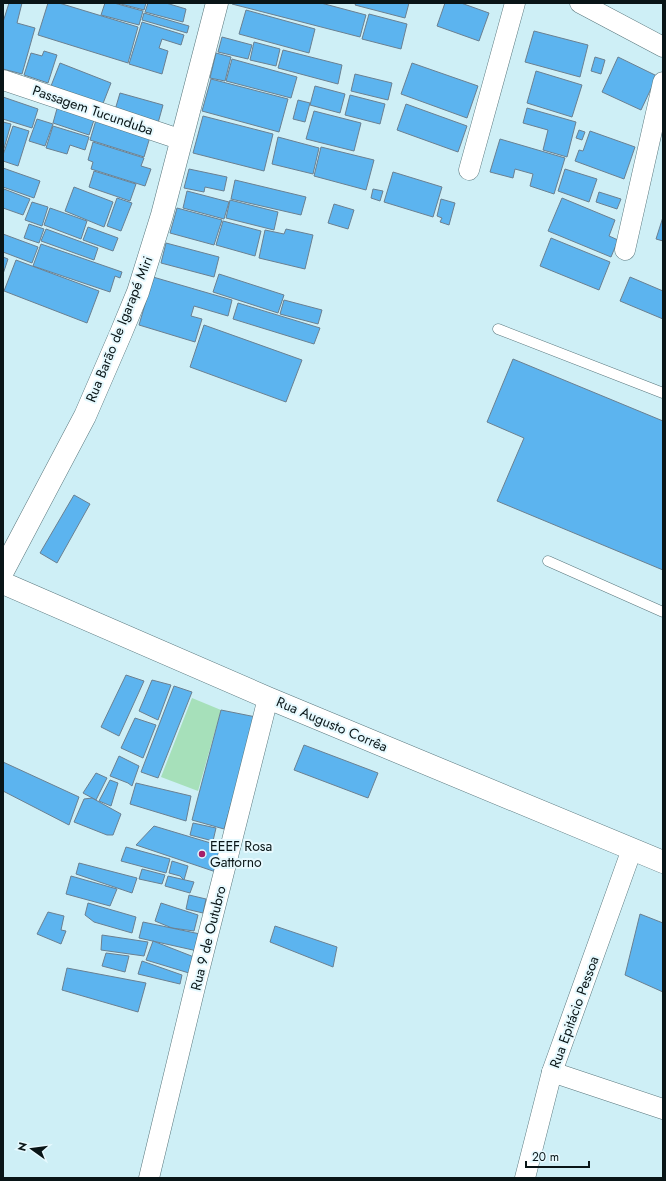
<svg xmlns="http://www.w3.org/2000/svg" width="666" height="1181" font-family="Jost,sans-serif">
  <rect width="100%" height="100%" fill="#ceeff6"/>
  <path fill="#a6e0ba" d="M192,698l29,12 -23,81 -37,-14z"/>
  <g fill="#5cb4ef" stroke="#6a8091">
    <path d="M9,3h13l-5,20 18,5 -13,46 -19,-5v-47z"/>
    <path d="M48,3h11l79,24 -10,36 -90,-28z"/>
    <path d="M105,3h9l29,8 -4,14 -38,-10z"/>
    <path d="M117,3h29l-2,7z"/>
    <path d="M148,3h18l20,6 -3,13 -38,-10z"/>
    <path d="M232,3h89l45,12 -6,22 -128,-33z"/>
    <path d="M356,3h53l-4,15 -50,-13z"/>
    <path d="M445,3h16l28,10 -10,28 -42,-15z"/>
    <path d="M246,10l69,19 -6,24 -70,-19z"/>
    <path d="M144,13l45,13 -2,7 -45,-13z"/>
    <path d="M369,14l38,10 -6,25 -39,-10z"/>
    <path d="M142,22l42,13 -3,10 -19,-6 -3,9 9,3 -6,23 -33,-10z"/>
    <path d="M534,31l54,14 -8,32 -55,-15z"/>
    <path d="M222,37l30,8 -4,14 -30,-7z"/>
    <path d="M254,42l26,7 -4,17 -26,-6z"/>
    <path d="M283,50l59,15 -4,19 -60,-16z"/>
    <path d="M44,51l13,4 -9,28 -24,-8 7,-22 11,3z"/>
    <path d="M216,53l15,4 -6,24 -15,-3z"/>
    <path d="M595,57l10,3 -4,14 -10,-3z"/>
    <path d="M618,57l39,19 -16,34 -39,-18z"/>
    <path d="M232,59l65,18 -6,21 -65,-17z"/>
    <path d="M60,63l51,20 -9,23 -51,-20z"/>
    <path d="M412,63l66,23 -11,32 -66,-24z"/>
    <path d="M536,71l46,14 -10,32 -45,-14z"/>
    <path d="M355,74l37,9 -4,17 -37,-9z"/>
    <path d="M211,79l77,20 -9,33 -77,-21z"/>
    <path d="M315,86l30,8 -5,19 -30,-8z"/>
    <path d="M120,93l43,12 -5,18 -43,-13z"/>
    <path d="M350,95l35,9 -5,20 -35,-9z"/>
    <path d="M3,97l35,12 -6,19 -29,-9z"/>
    <path d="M298,100l12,3 -5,19 -12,-3z"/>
    <path d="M406,104l61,22 -9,26 -61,-22z"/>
    <path d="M58,105l37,12 -6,18 -36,-12z"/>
    <path d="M527,108l49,14 -9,35 -24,-7 5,-20 -25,-7z"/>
    <path d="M314,111l47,12 -7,28 -48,-12z"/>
    <path d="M203,116l70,18 -9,37 -71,-18z"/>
    <path d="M37,119l16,5 -8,22 -16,-5z"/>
    <path d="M96,120l54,17 -6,20 -54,-17z"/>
    <path d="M3,122l8,2 -8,28z"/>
    <path d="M13,126l16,5 -11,35 -15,-5v-6z"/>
    <path d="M53,126l36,11 -4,13 -15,-5 -3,9 -21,-6z"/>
    <path d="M579,130l6,2 -3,8 -6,-2z"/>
    <path d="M590,131l45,16 -11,32 -49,-18 4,-11 4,1z"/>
    <path d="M278,137l41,11 -6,26 -41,-10z"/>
    <path d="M500,139l65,19 -11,36 -24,-8 3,-12 -18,-5 -2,9 -23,-6z"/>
    <path d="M93,142l51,16 -3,8 10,3 -6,17 -54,-17 2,-7 -5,-2z"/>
    <path d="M321,147l53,13 -8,30 -52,-14z"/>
    <path d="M3,168l37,13 -6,17 -31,-11z"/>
    <path d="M189,169l38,8 -3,14 -19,-4 -1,5 -20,-4z"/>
    <path d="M565,169l32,10 -8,23 -31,-11z"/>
    <path d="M94,171l42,13 -6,17 -41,-14z"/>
    <path d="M393,172l49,15 -9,30 -49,-15z"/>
    <path d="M235,180l71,17 -5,18 -70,-16z"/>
    <path d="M74,187l39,15 -9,25 -39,-16z"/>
    <path d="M4,189l26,10 -7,16 -20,-7v-15z"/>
    <path d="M373,189l10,2 -3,10 -9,-3z"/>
    <path d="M187,191l42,11 -5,17 -41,-11z"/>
    <path d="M599,192l22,7 -4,10 -21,-7z"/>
    <path d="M117,198l15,5 -11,28 -14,-5z"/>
    <path d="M562,198l53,22 -6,16 9,4 -7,17 -63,-26z"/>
    <path d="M441,199l14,4 -6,22 -9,-3 2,-4 -5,-2z"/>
    <path d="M230,200l48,12 -4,18 -48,-12z"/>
    <path d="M32,202l16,5 -6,19 -17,-6z"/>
    <path d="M334,204l20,6 -6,19 -20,-6z"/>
    <path d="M50,208l37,13 -6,18 -37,-14z"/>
    <path d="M177,208l45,12 -8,25 -44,-12z"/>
    <path d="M663,217v24l-7,-2z"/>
    <path d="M223,221l38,10 -6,25 -39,-11z"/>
    <path d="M29,224l15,5 -5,14 -15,-5z"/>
    <path d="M88,227l30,11 -5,13 -30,-11z"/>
    <path d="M46,229l52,19 -4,12 -53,-19z"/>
    <path d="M286,229l27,6 -8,34 -46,-11 6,-28 19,4z"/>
    <path d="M3,234l35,13 -6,16 -29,-11z"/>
    <path d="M551,238l59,24 -11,28 -59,-24z"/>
    <path d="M166,243l53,14 -5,20 -53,-14z"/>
    <path d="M41,244l81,28 -2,6 -5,-2 -5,16 -77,-26z"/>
    <path d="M3,257l5,2 -5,15z"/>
    <path d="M16,260l83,31 -12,32 -83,-32z"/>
    <path d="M219,274l65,21 -6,18 -65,-21z"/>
    <path d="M153,277l79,23 -4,16 -34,-10 -3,10 11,3 -7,23 -56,-17z"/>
    <path d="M630,277l33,14v28l-43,-18z"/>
    <path d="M284,300l38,10 -4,14 -38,-10z"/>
    <path d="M238,303l82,25 -6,16 -81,-25z"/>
    <path d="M204,325l98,35 -16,42 -96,-35z"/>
    <path d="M513,359l150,62v149l-166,-69 27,-63 -37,-16z"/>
    <path d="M74,495l16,9 -33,59 -17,-10z"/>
    <path d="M126,675l18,6 -25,55 -18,-9z"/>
    <path d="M152,680l19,5 -13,35 -19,-9z"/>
    <path d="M174,686l18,6 -34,86 -17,-6z"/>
    <path d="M221,710l35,7 -32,112 -32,-9z"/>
    <path d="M135,718l21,7 -13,33 -22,-10z"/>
    <path d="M304,745l74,28 -10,25 -74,-28z"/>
    <path d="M119,756l20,10 -7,20 -4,-3 -18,-7z"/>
    <path d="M3,762l76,35 -10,28 -66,-34z"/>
    <path d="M96,773l11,5 -11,22 -13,-7z"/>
    <path d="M110,780l8,3 -7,23 -12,-5z"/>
    <path d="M136,783l55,13 -5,25 -56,-17z"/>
    <path d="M92,798l29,16 -8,21h-6l-33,-13 10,-23z"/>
    <path d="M193,823l23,5 -3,13 -23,-6z"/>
    <path d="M154,826l70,21 -8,25 -80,-27z"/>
    <path d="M126,847l44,12 -4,14 -45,-12z"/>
    <path d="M172,861l16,5 -4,14 -4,-4 -11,-3z"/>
    <path d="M79,863l58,15 -5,15 -56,-19z"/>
    <path d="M142,869l23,6 -3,9 -23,-5z"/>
    <path d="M71,876l46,13 -7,17 -44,-12z"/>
    <path d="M168,876l26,6 -4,11 -25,-7z"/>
    <path d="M189,895l17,4 -3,14 -17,-4z"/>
    <path d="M88,903l48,14 -4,16 -38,-11 -9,-7z"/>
    <path d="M161,903l37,12 -4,16 -22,-3 -17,-7z"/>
    <path d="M48,912l16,4 -3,14 5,1 -5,13 -24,-10z"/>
    <path d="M640,914l23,9v69l-38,-17z"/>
    <path d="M143,922l57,12 -5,18 -2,-2 -54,-12z"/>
    <path d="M275,926l62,21 -4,20 -63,-25z"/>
    <path d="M102,935l46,7 -4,14 -43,-6z"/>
    <path d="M153,941l41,16 -5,16 -43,-13z"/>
    <path d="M106,953l23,3 -4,16 -23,-6z"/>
    <path d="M142,961l40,14 -2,9 -42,-10z"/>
    <path d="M67,968l79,15 -8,29 -76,-22z"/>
  </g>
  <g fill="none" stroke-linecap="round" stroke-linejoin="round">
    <g stroke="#59777d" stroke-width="11">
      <g id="service">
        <path d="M498,329l165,64"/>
        <path d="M548,561l115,51"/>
      </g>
    </g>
    <g stroke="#59777d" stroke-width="21">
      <g id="minor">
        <path d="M580,3l83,44"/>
        <path d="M3,80l179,60"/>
        <path d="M469,170l46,-167"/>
        <path d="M625,250l38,-168"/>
        <path d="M552,1072l111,37"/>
        <path d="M149,1178l48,-199 71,-281"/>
        <path d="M525,1178l27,-106 80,-223"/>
      </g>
    </g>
    <g stroke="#59777d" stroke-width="23">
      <path id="tertiary" d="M3,571l82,-155 36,-83 17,-41 24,-77 55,-212"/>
    </g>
    <g stroke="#59777d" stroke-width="23">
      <path id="secondary" d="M3,583l265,115 395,164"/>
    </g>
    <use href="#service" stroke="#fff" stroke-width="10"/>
    <use href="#minor" stroke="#fff" stroke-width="20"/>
    <use href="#tertiary" stroke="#fff" stroke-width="22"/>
    <use href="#secondary" stroke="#fff" stroke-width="22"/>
  </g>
  <circle fill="#a61f68" stroke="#e6f9fe" stroke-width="1.5" cx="202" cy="854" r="4"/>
  <g text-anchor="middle" stroke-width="4" stroke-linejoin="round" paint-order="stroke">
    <g font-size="14" fill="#091517" stroke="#e6f9fe">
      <text transform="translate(93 110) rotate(19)" y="5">Passagem Tucunduba</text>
      <text transform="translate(119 329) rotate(-68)" y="5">Rua Barão de Igarapé Miri</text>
      <text transform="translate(332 724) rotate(23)" y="5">Rua Augusto Corrêa</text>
      <text transform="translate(208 938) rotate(-76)" y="5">Rua 9 de Outubro</text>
      <text transform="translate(574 1012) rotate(-70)" y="5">Rua Epitácio Pessoa</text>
    </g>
    <g font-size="14" fill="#091517" stroke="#e6f9fe" text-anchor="start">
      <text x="210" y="851">EEEF Rosa<tspan x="210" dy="16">Gattorno</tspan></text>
    </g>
  </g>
  <rect width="666" height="1181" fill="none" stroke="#091517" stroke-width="8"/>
  <g transform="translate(32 1149) rotate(284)" stroke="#e6f9fe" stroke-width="3" paint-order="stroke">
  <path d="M0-3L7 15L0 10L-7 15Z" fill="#091517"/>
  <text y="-6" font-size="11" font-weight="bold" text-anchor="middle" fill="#091517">N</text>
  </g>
  <path d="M526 1161v6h63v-6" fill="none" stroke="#091517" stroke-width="2"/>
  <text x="532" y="1161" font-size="12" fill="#091517" stroke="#e6f9fe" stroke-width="3" paint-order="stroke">20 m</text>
</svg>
